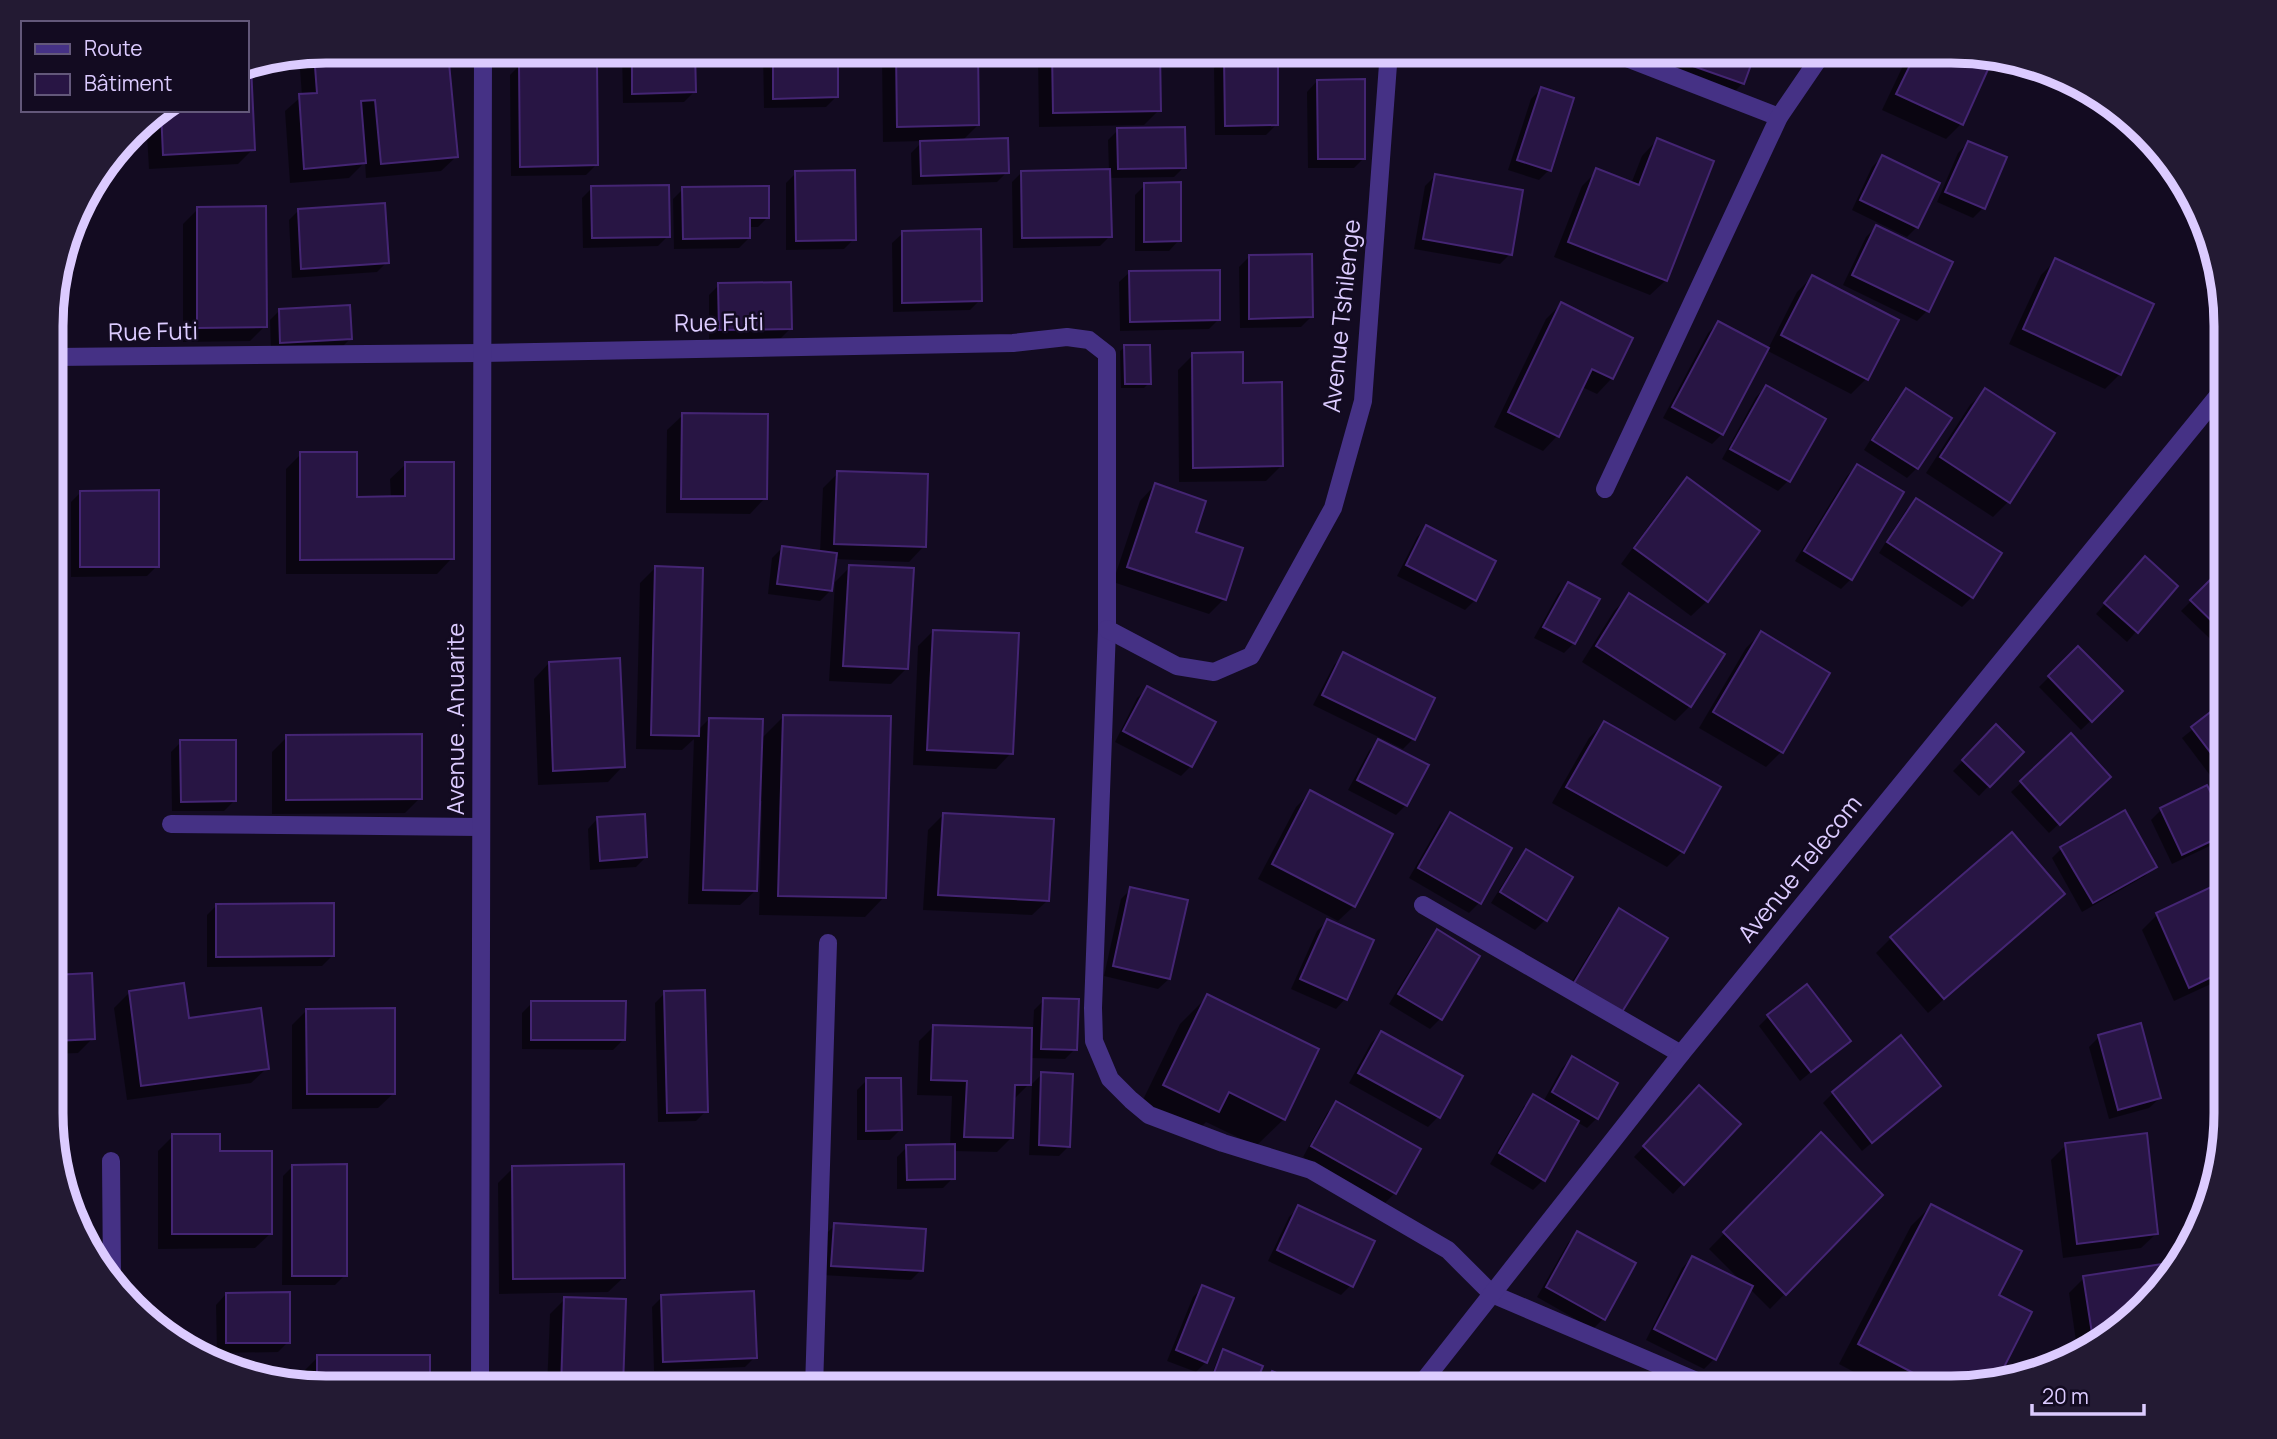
<svg xmlns="http://www.w3.org/2000/svg" width="2277" height="1439" font-family="Manrope,sans-serif">
  <rect width="100%" height="100%" fill="#130b21"/>
  <g fill="#0007">
    <path d="M326,51h79l1,16 51,89 -16,15 -75,7 -1,-16 -16,16 -59,5 -5,-72 17,-15 -3,-40z"/>
    <path d="M622,51h71l1,41 -10,10 -61,1z"/>
    <path d="M763,51h73v46l-10,10 -62,1z"/>
    <path d="M888,51h89l1,74 -17,17 46,30 -10,10 -85,3 -1,-32 12,-12 -40,1 -1,-85z"/>
    <path d="M1042,51h117v59l-15,15 -105,2 -1,-72z"/>
    <path d="M1616,51h138l-12,33 -10,10z"/>
    <path d="M1910,51h42l41,5 -32,68 -15,15 -64,-29z"/>
    <path d="M1224,58l52,67 -10,10h-51l-1,-67z"/>
    <path d="M520,65l76,100 -10,10 -75,1 -1,-101z"/>
    <path d="M247,66h2l4,83 -15,15 -89,5 -3,-51 13,-8h88z"/>
    <path d="M1317,81l47,77 -10,10h-46l-1,-76z"/>
    <path d="M1541,89l8,81 -10,10 -31,-10 23,-71z"/>
    <path d="M1118,130l66,37 -10,10 -65,1 1,58 -10,10 -87,2 -1,-66 10,-10 87,-1 -1,-31z"/>
    <path d="M1657,140l9,140 -16,15 -96,-38 28,-71 15,-15 34,13 11,-28z"/>
    <path d="M1968,143l37,15 -22,50 -10,10 -36,-16 21,-49z"/>
    <path d="M1882,157l35,70 -10,10 -55,-27 20,-43z"/>
    <path d="M796,173l58,66 -10,10 -58,1v-67z"/>
    <path d="M1435,176l75,78 -10,10 -86,-15 11,-63z"/>
    <path d="M1145,185l34,55 -10,11h-34v-56z"/>
    <path d="M592,188l76,48 -10,10 -75,2 -1,-50z"/>
    <path d="M683,189l85,28 -10,10h-9v11l-10,10 -65,1 -1,-50z"/>
    <path d="M198,209l67,117 -15,15 -67,1v-118z"/>
    <path d="M299,210l88,52 -10,10 -85,6 -3,-58z"/>
    <path d="M1876,227l51,84 -10,10 -74,-36 23,-48z"/>
    <path d="M903,233l77,67 -10,10 -77,2 -1,-69z"/>
    <path d="M1249,257l62,60 -10,10 -61,1 -1,-61z"/>
    <path d="M2056,260l64,114 -15,15 -96,-45 32,-69z"/>
    <path d="M1130,272l89,47 -10,10 -89,2 -1,-49z"/>
    <path d="M1812,277l54,102 -15,15 -85,-44 -44,84 -10,10 -49,-26 45,-85 10,-10 50,26 29,-57z"/>
    <path d="M719,285l72,43 -10,10 -72,1v-44z"/>
    <path d="M53,290l10,23 -10,11z"/>
    <path d="M1561,304l51,74 -15,16 -15,-7 -24,48 -15,16 -49,-24 52,-108z"/>
    <path d="M280,310l70,29 -10,10 -69,3 -1,-32z"/>
    <path d="M1125,347l24,36 -5,5h-23l-1,-37z"/>
    <path d="M1193,355l49,30 39,81 -15,15 -87,1 -1,-112z"/>
    <path d="M1766,387l57,32 -35,62 -10,10 -56,-32 34,-62z"/>
    <path d="M1906,390l11,78 -10,10 -43,-28 32,-50z"/>
    <path d="M1986,390l67,43 -45,69 -15,15 -67,-44 44,-68z"/>
    <path d="M683,415l82,83 -15,16 -84,-1 1,-83z"/>
    <path d="M301,454l54,44h36l-1,-19 16,-15 46,94 -15,16h-151v-105z"/>
    <path d="M1857,466l-6,113 -10,10 -46,-28 52,-85z"/>
    <path d="M838,473l86,73 -15,16 -74,-3 -5,32 -10,10 -52,-7 4,-36 10,-10 38,5 3,-65z"/>
    <path d="M1687,479l71,52 -51,70 -16,15 -70,-52 51,-70z"/>
    <path d="M1155,485l39,49 30,65 -15,15 -96,-32 27,-81z"/>
    <path d="M81,492l76,74 -10,10 -76,1v-75z"/>
    <path d="M1916,500l56,97 -10,10 -83,-54 27,-43z"/>
    <path d="M1427,527l48,73 -10,10 -68,-34 20,-39z"/>
    <path d="M2226,566v88l-45,-43z"/>
    <path d="M850,567l56,102 -15,15 -62,-3 6,-99z"/>
    <path d="M655,568l42,163 12,-12 52,20 23,-23 100,181 -19,20 -106,-2 3,-114h-3l-3,89 -16,15 -52,-1 6,-165 -12,11 -46,-1 4,-166z"/>
    <path d="M2135,569l41,17 -49,56 -31,-28z"/>
    <path d="M1568,584l30,15 -24,44 -10,10 -30,-15 24,-44z"/>
    <path d="M1629,596l93,59 -32,51 -15,15 -93,-59 32,-51z"/>
    <path d="M933,631l78,122 -15,16 -83,-4 5,-119z"/>
    <path d="M1761,633l67,40 -47,79 -15,15 -67,-39 47,-80z"/>
    <path d="M2078,648l43,43 -40,39 -42,-43z"/>
    <path d="M1344,655l69,84 -10,10 -90,-44 21,-40z"/>
    <path d="M549,663l74,103 -15,16 -70,3 -4,-106z"/>
    <path d="M1147,689l44,77 -10,10 -66,-34 22,-44z"/>
    <path d="M2226,702v86l-4,3 -40,-53z"/>
    <path d="M1604,723l115,65 -37,64 -15,15 -115,-64 37,-65z"/>
    <path d="M1996,727l26,25 -43,44 -26,-25z"/>
    <path d="M2071,736l28,51 -50,46 -38,-41z"/>
    <path d="M287,737l133,61 -15,15 -133,1v-62z"/>
    <path d="M1378,741l28,64 -10,10 -48,-25 21,-39z"/>
    <path d="M181,742l53,59 -10,10h-52l-1,-59z"/>
    <path d="M2207,788l19,46 -8,8 -46,22 -21,-44 10,-10z"/>
    <path d="M1311,792l43,114 -16,15 -80,-42 38,-72z"/>
    <path d="M1450,814l60,35 -31,54 -10,10 -60,-35 31,-54z"/>
    <path d="M943,815l105,85 -16,15 -109,-5 5,-80z"/>
    <path d="M598,818l48,39 -10,10 -46,3 -2,-41z"/>
    <path d="M2062,848l93,18 -10,10 -63,36 -30,-54z"/>
    <path d="M1527,851l44,27 -26,42 -10,10 -44,-27 26,-42z"/>
    <path d="M2225,882l1,95 -52,24 -32,-71 15,-15z"/>
    <path d="M1131,889l38,90 -11,10 -54,-13 17,-77z"/>
    <path d="M217,905l115,51 -10,10 -115,1v-52z"/>
    <path d="M2047,909l-119,104 -52,-60 15,-15z"/>
    <path d="M1619,910l2,101 -56,-18 45,-73z"/>
    <path d="M1327,921l45,20 -27,58 -9,10 -45,-20 26,-58z"/>
    <path d="M1437,932l40,24 -37,63 -10,10 -41,-25 38,-62z"/>
    <path d="M53,976l40,62 -15,15 -25,1z"/>
    <path d="M130,992l57,28 80,48 -16,15 -124,17 -13,-92z"/>
    <path d="M665,993l41,118 -10,10 -38,1 -3,-119z"/>
    <path d="M1208,996l76,123 -28,27 -50,-24 -16,16 -53,-26 43,-88z"/>
    <path d="M1044,1000l31,49 -10,10 -35,-1 -1,26 -15,15 -2,38 -15,15 -44,-1v27l-10,10 -46,1v-32l10,-10 43,-1 2,-50 -35,-1 2,-54 15,-15 99,3 1,-19z"/>
    <path d="M532,1003l91,37 -10,10 -91,-1v-36z"/>
    <path d="M307,1010l87,83 -16,15 -86,1v-84z"/>
    <path d="M1768,1017l80,24 -48,40 -41,-55z"/>
    <path d="M1381,1033l57,84 -10,10 -79,-44 22,-40z"/>
    <path d="M2099,1037l61,61 -11,10 -40,11 -20,-72z"/>
    <path d="M1572,1058l25,60 -10,10 -10,-6 -34,58 -10,10 -43,-26 34,-58 10,-10 9,6 19,-34z"/>
    <path d="M1042,1074l27,72 -10,10 -30,-1 3,-71z"/>
    <path d="M867,1080l33,50 -10,10h-33v-50z"/>
    <path d="M1939,1086l-77,65 -39,-48 10,-10z"/>
    <path d="M1690,1098l48,26 -65,70 -39,-37z"/>
    <path d="M1337,1103l58,90 -10,10 -82,-46 24,-44z"/>
    <path d="M1821,1135l60,60 -111,114 -20,-20 -36,70 -10,10 -58,-29 36,-72 10,-10 51,25 -34,-34z"/>
    <path d="M173,1136l45,17 53,80 -16,15 -97,1v-98z"/>
    <path d="M2066,1145l91,88 -16,15 -78,10 -12,-98z"/>
    <path d="M293,1166l52,109 -10,10h-53l1,-109z"/>
    <path d="M513,1168l111,109 -16,15 -109,2 -1,-111z"/>
    <path d="M1931,1206l38,182h-85l-45,-24 72,-138z"/>
    <path d="M1299,1207l52,78 -10,10 -73,-34 21,-44z"/>
    <path d="M835,1225l86,45 -10,10 -89,-5 3,-40z"/>
    <path d="M1578,1233l56,31 -31,55 -10,10 -56,-32 31,-54z"/>
    <path d="M2182,1263l-94,89 -10,3 -9,-62 15,-15z"/>
    <path d="M1203,1287l3,75 -10,10 -29,-11 26,-64z"/>
    <path d="M226,1294l62,48 -10,10 -61,1 -1,-48z"/>
    <path d="M662,1297l93,60 -10,10 -91,4 -2,-64z"/>
    <path d="M565,1299l59,1 -3,88h-74l3,-74z"/>
    <path d="M1224,1352l28,36h-40l-5,-2 12,-30z"/>
    <path d="M318,1357h110l1,31h-104l-22,-3v-13z"/>
  </g>
  <g fill="#281544" stroke="#442573" stroke-width="2">
    <path d="M326,51h81l1,14 41,-2 9,94 -77,7 -6,-64 -14,1 5,62 -62,6 -5,-75 18,-1 -3,-40z"/>
    <path d="M632,51h63l1,41 -64,2z"/>
    <path d="M773,51h65v46l-65,2z"/>
    <path d="M896,51h82l1,74 -82,2z"/>
    <path d="M1052,51h108l1,60 -108,2z"/>
    <path d="M1650,51h106l-12,33z"/>
    <path d="M1917,51h35l42,5 -31,69 -67,-31z"/>
    <path d="M1278,55v70l-53,1 -1,-70z"/>
    <path d="M597,62l1,103 -78,2 -1,-104z"/>
    <path d="M247,66h4l4,84 -92,5 -2,-45h86z"/>
    <path d="M1365,79v80h-47l-1,-79z"/>
    <path d="M1541,87l33,11 -23,73 -34,-11z"/>
    <path d="M1185,127l1,41 -68,1 -1,-41z"/>
    <path d="M1008,138l1,35 -88,3 -1,-35z"/>
    <path d="M1657,138l57,23 -47,120 -99,-39 28,-74 43,17z"/>
    <path d="M1968,141l39,16 -22,52 -40,-17z"/>
    <path d="M1882,155l58,28 -22,45 -58,-28z"/>
    <path d="M1110,169l2,68 -90,1 -1,-67z"/>
    <path d="M855,170l1,70 -60,1 -1,-70z"/>
    <path d="M1435,174l88,16 -11,65 -89,-16z"/>
    <path d="M1181,182v59l-37,1v-59z"/>
    <path d="M669,185l1,52 -78,1 -1,-52z"/>
    <path d="M769,186v32h-19v20l-67,1 -1,-52z"/>
    <path d="M385,203l4,60 -88,6 -3,-60z"/>
    <path d="M266,206l1,121 -70,1v-121z"/>
    <path d="M1876,225l77,37 -24,50 -77,-37z"/>
    <path d="M981,229l1,72 -80,2v-72z"/>
    <path d="M1312,254l1,63 -64,2v-64z"/>
    <path d="M2055,258l99,46 -33,71 -98,-46z"/>
    <path d="M62,259l3,55 -12,1v-25z"/>
    <path d="M1220,270v50l-90,2 -1,-51z"/>
    <path d="M1812,275l87,45 -31,60 -87,-45z"/>
    <path d="M791,282l1,47 -73,1 -1,-47z"/>
    <path d="M1561,302l72,36 -20,41 -21,-10 -33,68 -51,-25z"/>
    <path d="M350,305l2,34 -72,4 -1,-34z"/>
    <path d="M1718,321l51,27 -46,87 -51,-28z"/>
    <path d="M1124,345h26l1,39h-26z"/>
    <path d="M1243,352v31l39,-1 1,84 -90,2 -1,-115z"/>
    <path d="M1766,385l60,34 -36,63 -60,-33z"/>
    <path d="M1906,388l46,30 -34,51 -46,-29z"/>
    <path d="M1985,388l70,45 -45,70 -70,-46z"/>
    <path d="M682,413l86,1 -1,85h-86z"/>
    <path d="M300,452h57v45l48,-1v-34h49v97l-154,1z"/>
    <path d="M1857,464l47,28 -52,88 -48,-29z"/>
    <path d="M837,471l91,3 -2,73 -92,-3z"/>
    <path d="M1687,477l73,54 -52,71 -74,-54z"/>
    <path d="M1155,483l51,18 -10,31 47,16 -17,52 -99,-33z"/>
    <path d="M159,490v77h-79v-76z"/>
    <path d="M1916,498l86,55 -29,45 -86,-56z"/>
    <path d="M1426,525l70,36 -20,40 -70,-36z"/>
    <path d="M782,546l55,7 -5,38 -55,-7z"/>
    <path d="M2145,556l33,30 -40,47 -34,-30z"/>
    <path d="M2226,564v71l-36,-35z"/>
    <path d="M849,565l65,3 -6,101 -65,-3z"/>
    <path d="M655,566l48,2 -4,168 -48,-1z"/>
    <path d="M1568,582l32,17 -25,45 -32,-17z"/>
    <path d="M1629,593l96,61 -34,53 -95,-61z"/>
    <path d="M933,630l86,3 -6,121 -86,-4z"/>
    <path d="M1761,631l69,42 -47,80 -70,-41z"/>
    <path d="M2078,646l45,45 -31,31 -44,-46z"/>
    <path d="M1343,652l92,46 -20,42 -93,-45z"/>
    <path d="M620,658l5,109 -72,4 -4,-109z"/>
    <path d="M1147,686l69,36 -24,45 -69,-36z"/>
    <path d="M2226,700v73l-35,-46z"/>
    <path d="M783,715l108,1 -5,182 -108,-2z"/>
    <path d="M709,718l54,1 -6,172 -54,-1z"/>
    <path d="M1604,721l117,66 -37,66 -118,-66z"/>
    <path d="M1996,724l28,28 -34,35 -28,-27z"/>
    <path d="M2071,733l40,44 -51,48 -40,-44z"/>
    <path d="M422,734v65l-136,1v-65z"/>
    <path d="M1378,739l51,26 -22,41 -50,-26z"/>
    <path d="M180,740h56v61l-55,1z"/>
    <path d="M2207,785l19,38v11l-44,21 -22,-47z"/>
    <path d="M1310,790l83,44 -38,73 -83,-43z"/>
    <path d="M2125,810l32,57 -64,36 -33,-56z"/>
    <path d="M1450,812l62,36 -31,56 -63,-36z"/>
    <path d="M943,813l111,6 -5,82 -111,-6z"/>
    <path d="M645,814l2,43 -47,4 -3,-44z"/>
    <path d="M2012,832l53,62 -121,105 -54,-62z"/>
    <path d="M1526,849l47,28 -26,44 -47,-29z"/>
    <path d="M2226,880v90l-37,18 -33,-75z"/>
    <path d="M1130,887l58,13 -18,79 -57,-13z"/>
    <path d="M334,903v53l-118,1v-53z"/>
    <path d="M1619,908l49,30 -46,74 -48,-29z"/>
    <path d="M1327,919l47,21 -27,60 -47,-21z"/>
    <path d="M1437,929l43,27 -38,64 -44,-26z"/>
    <path d="M92,973l3,66 -41,2 1,36h-2v-102z"/>
    <path d="M184,983l5,35 72,-10 8,61 -128,17 -12,-95z"/>
    <path d="M1807,984l44,57 -40,31 -44,-57z"/>
    <path d="M705,990l3,122 -41,1 -3,-122z"/>
    <path d="M1207,994l112,55 -34,71 -56,-28 -10,20 -56,-27z"/>
    <path d="M1043,998l36,1 -2,51 -36,-1z"/>
    <path d="M531,1001h95l-1,39h-94z"/>
    <path d="M395,1008v86h-88l-1,-85z"/>
    <path d="M2141,1023l20,75 -43,12 -20,-75z"/>
    <path d="M933,1025l99,3 -1,57h-16l-2,53 -49,-1 3,-56 -36,-1z"/>
    <path d="M1381,1031l82,45 -23,42 -82,-45z"/>
    <path d="M1901,1035l40,51 -69,57 -40,-51z"/>
    <path d="M1572,1056l46,27 -20,36 -46,-27z"/>
    <path d="M1041,1072l32,2 -3,73 -31,-2z"/>
    <path d="M866,1078h35l1,52 -36,1z"/>
    <path d="M1699,1085l42,39 -57,61 -41,-39z"/>
    <path d="M1533,1094l46,27 -34,60 -46,-28z"/>
    <path d="M1336,1101l85,48 -25,45 -85,-48z"/>
    <path d="M1821,1132l62,63 -97,100 -63,-63z"/>
    <path d="M2147,1133l11,101 -81,10 -12,-101z"/>
    <path d="M172,1134h48v17h52v83h-100z"/>
    <path d="M955,1144v35l-48,1 -1,-35z"/>
    <path d="M347,1164v112h-55v-111z"/>
    <path d="M624,1164l1,114 -112,1 -1,-113z"/>
    <path d="M1931,1204l91,47 -23,44 33,17 -34,67 -29,9h-27l-84,-44z"/>
    <path d="M1298,1205l77,36 -22,46 -76,-37z"/>
    <path d="M834,1223l92,6 -3,42 -92,-5z"/>
    <path d="M1577,1231l59,32 -31,57 -59,-33z"/>
    <path d="M1692,1256l61,30 -37,74 -62,-31z"/>
    <path d="M2182,1261l-2,5 -86,80 -11,-70z"/>
    <path d="M1202,1285l32,13 -27,65 -31,-13z"/>
    <path d="M754,1291l3,67 -94,4 -2,-67z"/>
    <path d="M290,1292v51h-64v-50z"/>
    <path d="M564,1297l62,2 -3,89h-62z"/>
    <path d="M1223,1349l40,17 -9,22h-28l-15,-7z"/>
    <path d="M317,1355h113v33l-113,-1z"/>
    <path d="M1272,1371l22,10 -3,7h-26z"/>
  </g>
  <g fill="none" stroke-linecap="round" stroke-linejoin="round">
    <g stroke="#453185" stroke-width="18">
      <path d="M1609,51l170,66"/>
      <path d="M53,357l428,-4 532,-10 54,-6 22,3 18,14v275l-14,379 1,33 16,38 21,21 18,15 74,28 88,27 137,80 44,44 221,94"/>
      <path d="M1605,489l174,-372 45,-66"/>
      <path d="M1107,629l70,37 37,6 37,-16 82,-148 30,-107 26,-350"/>
      <path d="M171,824l309,3"/>
      <path d="M1423,905l258,149"/>
      <path d="M111,1161l1,116"/>
      <path d="M480,1388l3,-1337"/>
      <path d="M814,1388l14,-445"/>
      <path d="M1418,1388l263,-334 545,-668"/>
    </g>
  </g>
  <g text-anchor="middle" stroke-width="5" stroke-linejoin="round" paint-order="stroke">
    <g font-size="24" fill="#dccbff" stroke="#130b21">
      <text transform="translate(1342 316) rotate(-84)" y="8">Avenue Tshilenge</text>
      <text transform="translate(719 323) rotate(-1)" y="8">Rue Futi</text>
      <text transform="translate(153 332) rotate(-1)" y="8">Rue Futi</text>
      <text transform="translate(456 719) rotate(-90)" y="8">Avenue . Anuarite</text>
      <text transform="translate(1800 869) rotate(-51)" y="8">Avenue Telecom</text>
    </g>
  </g>
  <path d="M0 0H2277V1439H0ZM326 63H1951A263 263 0 0 1 2214 326V1113A263 263 0 0 1 1951 1376H326A263 263 0 0 1 63 1113V326A263 263 0 0 1 326 63Z" fill="#231a33" fill-rule="evenodd"/>
  <path fill="none" stroke="#dccbff" stroke-width="9" d="M326 63H1951A263 263 0 0 1 2214 326V1113A263 263 0 0 1 1951 1376H326A263 263 0 0 1 63 1113V326A263 263 0 0 1 326 63Z"/>
  <rect x="21" y="21" width="228" height="91" fill="#130b21" stroke="#63587a" stroke-width="2"/>
  <rect x="35" y="44" width="35" height="10" fill="#453185" stroke="#63587a" stroke-width="2"/>
  <text x="84" y="56" font-size="21" fill="#dccbff">Route</text>
  <rect x="35" y="74" width="35" height="21" fill="#281544" stroke="#63587a" stroke-width="2"/>
  <text x="84" y="91" font-size="21" fill="#dccbff">Bâtiment</text>
  <path d="M2032 1404v10h112v-10" fill="none" stroke="#dccbff" stroke-width="3.5"/>
  <text x="2042" y="1404" font-size="21" fill="#dccbff" stroke="#130b21" stroke-width="5" paint-order="stroke">20 m</text>
</svg>
